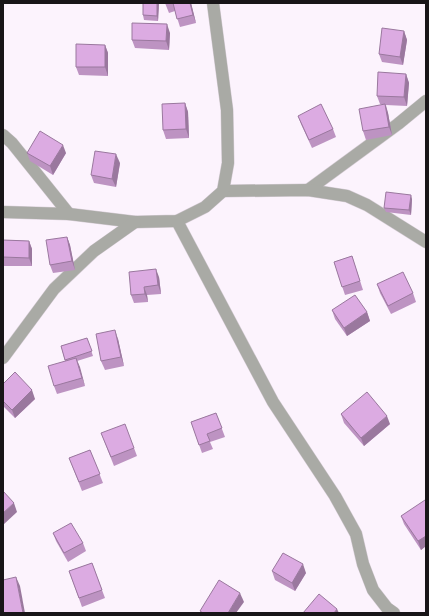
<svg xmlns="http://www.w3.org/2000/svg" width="429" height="616" font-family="Mulish,sans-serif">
  <rect width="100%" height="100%" fill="#fcf3fd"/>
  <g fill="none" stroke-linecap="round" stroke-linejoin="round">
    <g stroke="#d8cfd8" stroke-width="13">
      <g id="minor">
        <path d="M3,135l9,8 57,71"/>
        <path d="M308,190l90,-66 28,-23"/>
        <path d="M223,191l85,-1 39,6 20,9 59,37"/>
        <path d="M3,212l66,2 66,8 42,-1 28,-14 18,-16 5,-28 -1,-53 -14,-107"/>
        <path d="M177,221l96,181 62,94 21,38 7,30 10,26 14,18 7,5"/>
        <path d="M3,358l51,-69 40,-38 41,-29"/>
      </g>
    </g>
    <use href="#minor" stroke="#a9aaa5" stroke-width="12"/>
  </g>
  <g fill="#bd93c2">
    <path d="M159,3l-1,18 -14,-1 -1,-5z"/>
    <path d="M165,3h26l5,20 -16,4 -5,-16 -6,2z"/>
    <path d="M404,31l3,9 -4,25 -21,-3 -3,-8z"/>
    <path d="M170,33l-1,17 -34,-2 -3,-8z"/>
    <path d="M105,45l3,8v23l-29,-1 -3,-8z"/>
    <path d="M406,74l3,9 -2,23 -21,-1 2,8 4,22 -26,5 -3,-9 20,-26 -3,-1 -3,-8z"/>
    <path d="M185,103l3,9 1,26 -23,1 -3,-9z"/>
    <path d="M298,116l35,13 3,8 -24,11 -11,-24z"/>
    <path d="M27,153h39l-13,22 -23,-14z"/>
    <path d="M120,163l-4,24 -22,-4 -3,-8z"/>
    <path d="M412,199l-1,16 -25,-3 -2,-4z"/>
    <path d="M67,237l3,8 5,25 -22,3 -3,-8z"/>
    <path d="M3,240l26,1 3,8v17h-28z"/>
    <path d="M352,256l11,34 -18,5 -11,-33z"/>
    <path d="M159,277l2,17 -14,1 1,7 -14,1 -3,-8z"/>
    <path d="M377,284l36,9 3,9 -25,12 -11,-21z"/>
    <path d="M332,310l35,2 3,9 -23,15 -12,-17z"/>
    <path d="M87,338l6,18 -16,5 8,25 -28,8 -3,-8 11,-25 -4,-15z"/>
    <path d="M118,339l6,27 -19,4 -4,-9z"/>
    <path d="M3,384l32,15 -20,19 -12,-12z"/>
    <path d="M216,413l9,24 -15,5 3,7 -11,4 -11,-31z"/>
    <path d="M341,414l49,10 -26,22 -20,-23z"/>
    <path d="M101,433l33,15 3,8 -23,10z"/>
    <path d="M90,450l13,33 -21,8 -13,-33z"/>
    <path d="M426,501v45l-5,4 -17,-26 -3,-8z"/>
    <path d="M53,533l30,10 3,8 -18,11 -12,-21z"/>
    <path d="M92,563l13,35 -23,9 -13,-36z"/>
    <path d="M272,571l34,2 -11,18 -20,-11z"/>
  </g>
  <g fill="#9a789e">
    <path d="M157,3h2l-1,18 -1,-5z"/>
    <path d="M190,3h1l5,20 -3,-8z"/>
    <path d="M167,24l3,9 -1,17 -3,-9z"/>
    <path d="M404,31l3,9 -4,25 -3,-8z"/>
    <path d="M105,45l3,8v23l-3,-9z"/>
    <path d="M406,74l3,9 -2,23 -3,-9z"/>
    <path d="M185,103l3,9 1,26 -3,-9z"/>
    <path d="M385,104l3,9 4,22 -3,-8z"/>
    <path d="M63,145l3,8 -13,22 -3,-9z"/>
    <path d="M116,154l4,9 -4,24 -4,-8z"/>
    <path d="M411,195l1,4 -1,16 -2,-5z"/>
    <path d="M67,237l3,8 5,25 -3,-9z"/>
    <path d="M29,241l3,8v17l-3,-8z"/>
    <path d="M156,269l3,8 2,17 -3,-9z"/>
    <path d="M144,287l3,8 1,7 -3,-8z"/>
    <path d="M367,312l3,9 -23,15 -3,-8z"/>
    <path d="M115,330l3,9 6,27 -3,-9z"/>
    <path d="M76,358l4,9 5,19 -3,-8z"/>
    <path d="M32,390l3,9 -20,19 -3,-8z"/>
    <path d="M387,416l3,8 -26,22 -3,-8z"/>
    <path d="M14,503l3,9 -14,13v-12z"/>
    <path d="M426,536v8l-1,-1 1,3 -5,4 -3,-9z"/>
    <path d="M303,564l3,9 -11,18 -3,-8z"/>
    <path d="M16,577l4,9 5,27h-2z"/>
    <path d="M240,593l4,9 -8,11h-8z"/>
    <path d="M337,609l2,4h-5z"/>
  </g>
  <g fill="#dcabe2" stroke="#9a789e">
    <path d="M143,3h14v13l-14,-1z"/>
    <path d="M173,3h17l3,12 -16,4z"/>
    <path d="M132,23l35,1 -1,17 -34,-1z"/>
    <path d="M382,28l22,3 -4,26 -21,-3z"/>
    <path d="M76,44l29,1v22h-29z"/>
    <path d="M378,72l28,2 -2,23 -27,-1z"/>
    <path d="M185,103l1,26 -23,1 -1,-26z"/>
    <path d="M321,104l12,25 -24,11 -11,-24z"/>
    <path d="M385,104l4,23 -26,4 -4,-22z"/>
    <path d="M40,131l23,14 -13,21 -23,-13z"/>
    <path d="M95,151l21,3 -4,25 -21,-4z"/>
    <path d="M386,192l25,3 -2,15 -25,-2z"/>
    <path d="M67,237l5,24 -22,4 -4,-25z"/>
    <path d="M3,240l26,1v17l-26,-1z"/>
    <path d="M352,256l8,25 -18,6 -8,-25z"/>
    <path d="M156,269l2,16 -14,2 1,7 -14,1 -2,-23z"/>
    <path d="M403,272l10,21 -25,13 -11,-22z"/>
    <path d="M355,295l12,17 -23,16 -12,-18z"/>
    <path d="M115,330l6,27 -20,4 -5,-27z"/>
    <path d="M87,338l5,13 -27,9 -4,-14z"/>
    <path d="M76,358l6,20 -28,8 -6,-20z"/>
    <path d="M15,372l17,18 -20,20 -9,-9v-17z"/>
    <path d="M367,392l20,24 -26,22 -20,-24z"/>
    <path d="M216,413l6,15 -15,6 3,7 -11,4 -8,-23z"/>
    <path d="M125,424l9,24 -23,9 -10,-24z"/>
    <path d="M90,450l10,24 -21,8 -10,-24z"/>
    <path d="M3,491l11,12 -11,10z"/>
    <path d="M425,500l1,1v35l-8,5 -17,-25z"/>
    <path d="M71,523l12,20 -19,10 -11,-20z"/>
    <path d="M283,553l20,11 -11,19 -20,-12z"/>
    <path d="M92,563l10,27 -23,8 -10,-27z"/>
    <path d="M16,577l7,36h-20v-33z"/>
    <path d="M219,580l21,13 -12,20h-25l-3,-2z"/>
    <path d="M319,594l18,15 -3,4h-31z"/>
  </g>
  <rect width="429" height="616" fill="none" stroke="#181518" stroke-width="8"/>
</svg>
